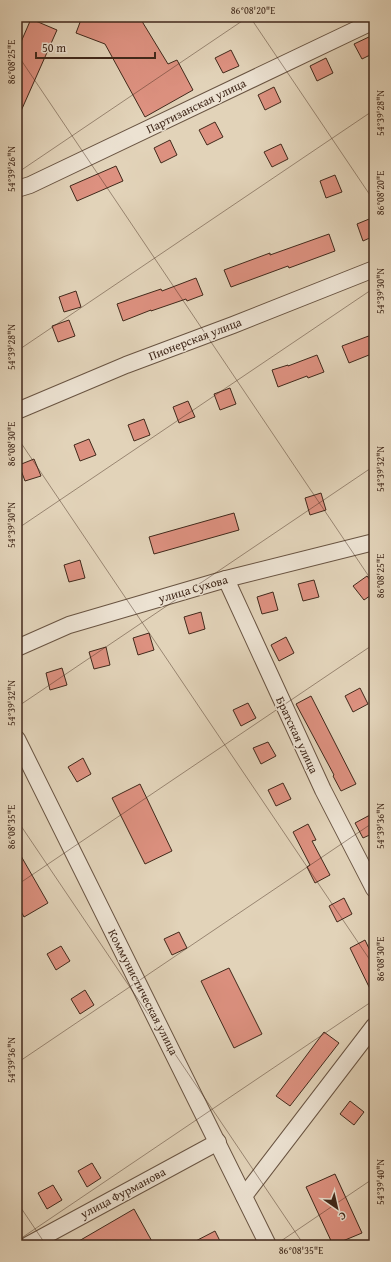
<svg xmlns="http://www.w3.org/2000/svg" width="391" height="1262" font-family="'Gentium Book Plus',serif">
  <rect width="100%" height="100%" fill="#e2d3b9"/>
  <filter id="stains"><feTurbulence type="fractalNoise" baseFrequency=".005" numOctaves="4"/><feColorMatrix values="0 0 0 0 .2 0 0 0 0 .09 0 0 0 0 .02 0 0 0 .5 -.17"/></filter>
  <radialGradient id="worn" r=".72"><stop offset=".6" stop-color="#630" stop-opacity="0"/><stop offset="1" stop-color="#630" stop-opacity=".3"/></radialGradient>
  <g fill="#dd9180" stroke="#41291b">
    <path d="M82,17h59l2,6 25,41 9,-4 16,30 -48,27 -40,-73 -29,-11z"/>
    <path d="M31,19l26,11 -40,90v-69z"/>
    <path d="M371,36l3,7v10l-12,6 -8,-15z"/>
    <path d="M231,50l8,16 -16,7 -8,-15z"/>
    <path d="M326,58l7,15 -16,8 -7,-15z"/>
    <path d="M274,87l7,15 -16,8 -7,-15z"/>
    <path d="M215,122l8,15 -16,8 -8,-15z"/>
    <path d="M170,140l7,15 -16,8 -7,-15z"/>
    <path d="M281,144l7,15 -16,8 -8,-15z"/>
    <path d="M116,166l7,15 -46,20 -7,-15z"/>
    <path d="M335,175l7,17 -16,6 -6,-17z"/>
    <path d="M374,217v19l-11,5 -6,-17z"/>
    <path d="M329,234l6,17 -46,17 -1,-2 -57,21 -7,-17 46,-17v2z"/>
    <path d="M196,278l7,17 -16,6 -1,-2 -35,12v-1l-28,11 -6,-17 44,-15 1,2z"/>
    <path d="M76,291l5,16 -17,5 -5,-15z"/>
    <path d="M69,320l6,16 -17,6 -6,-16z"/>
    <path d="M374,334v19l-25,10 -7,-17z"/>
    <path d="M317,355l7,17 -16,6 -1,-2 -29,11 -6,-17 16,-5v1z"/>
    <path d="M230,388l6,16 -16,6 -6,-16z"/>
    <path d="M188,401l7,16 -16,6 -6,-16z"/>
    <path d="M144,419l6,16 -16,6 -6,-16z"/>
    <path d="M89,439l7,16 -16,6 -6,-16z"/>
    <path d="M34,459l7,17 -16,5 -6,-16z"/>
    <path d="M321,493l5,17 -16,5 -5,-17z"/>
    <path d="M234,513l5,17 -85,24 -5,-17z"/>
    <path d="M80,560l5,18 -16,4 -5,-17z"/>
    <path d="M367,576l7,9v8l-10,7 -11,-14z"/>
    <path d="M314,580l5,17 -16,4 -5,-17z"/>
    <path d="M273,592l5,18 -16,4 -5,-17z"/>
    <path d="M201,612l4,17 -16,5 -5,-17z"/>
    <path d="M149,633l5,17 -16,5 -5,-17z"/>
    <path d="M286,637l8,16 -15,8 -8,-16z"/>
    <path d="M106,647l4,18 -16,4 -5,-17z"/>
    <path d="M62,668l5,17 -17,5 -4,-17z"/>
    <path d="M360,688l8,16 -15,8 -8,-16z"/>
    <path d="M311,696l45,88 -15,7 -8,-15 1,-1 -38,-71z"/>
    <path d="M248,703l8,15 -15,8 -8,-16z"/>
    <path d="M268,742l8,14 -15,8 -8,-16z"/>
    <path d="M83,758l8,16 -14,8 -9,-15z"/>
    <path d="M283,783l8,16 -15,7 -8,-16z"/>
    <path d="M140,784l32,67 -27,13 -33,-66z"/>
    <path d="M370,815l4,9v9l-11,5 -8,-15z"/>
    <path d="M308,824l8,16 -4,1 18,34 -15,8 -8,-16 3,-2 -17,-33z"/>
    <path d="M17,849l31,54 -24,14 -7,-13z"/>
    <path d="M344,898l8,16 -15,8 -8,-16z"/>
    <path d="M179,932l8,16 -15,7 -8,-16z"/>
    <path d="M365,940l9,19v38l-24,-49z"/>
    <path d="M61,946l9,15 -14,9 -9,-16z"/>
    <path d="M229,968l33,66 -28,14 -33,-67z"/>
    <path d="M85,990l9,15 -14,9 -9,-15z"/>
    <path d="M324,1032l15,11 -49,63 -14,-10z"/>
    <path d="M350,1101l14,11 -10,13 -14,-11z"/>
    <path d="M92,1163l9,15 -14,9 -9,-16z"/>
    <path d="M335,1174l27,59 -29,12 -27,-58z"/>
    <path d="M53,1185l9,15 -15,9 -9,-16z"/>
    <path d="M134,1209l20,36h-82z"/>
    <path d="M215,1231l7,14h-34z"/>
  </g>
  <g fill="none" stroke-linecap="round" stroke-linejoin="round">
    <g stroke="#695442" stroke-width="18">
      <g id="minor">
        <path d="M17,189l13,-4 344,-164"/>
        <path d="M17,411l109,-46 107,-40 141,-56"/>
        <path d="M226,579l97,211 51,99"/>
        <path d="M17,648l52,-23 157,-46 148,-37"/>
        <path d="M17,739l251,506"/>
        <path d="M244,1196l130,-170"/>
        <path d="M28,1245l190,-103"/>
      </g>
    </g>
    <use href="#minor" stroke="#ece2d2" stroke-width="16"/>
  </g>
  <path fill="none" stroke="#41291b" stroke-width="1" stroke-opacity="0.45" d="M250,17l124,184M17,54l357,530M17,173l231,-156M17,351l357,-241M17,437l357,529M17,529l357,-241M17,707l357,-241M17,820l287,425M17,885l357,-241M17,1063l357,-241M17,1202l29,43M17,1241l357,-241M275,1245l99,-67"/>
  <g text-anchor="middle" stroke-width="3" stroke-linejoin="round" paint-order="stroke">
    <g font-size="12" fill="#41291b" stroke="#ece2d2">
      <text transform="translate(196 106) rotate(-26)" y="4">Партизанская улица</text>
      <text transform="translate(195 339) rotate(-21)" y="4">Пионерская улица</text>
      <text transform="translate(193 589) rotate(-16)" y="4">улица Сухова</text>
      <text transform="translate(297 735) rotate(65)" y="4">Братская улица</text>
      <text transform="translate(143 992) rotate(63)" y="4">Коммунистическая улица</text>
      <text transform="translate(123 1193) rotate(-28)" y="4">улица Фурманова</text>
    </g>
  </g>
  <rect width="391" height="1262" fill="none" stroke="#e2d3b9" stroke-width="44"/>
  <g transform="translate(337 1208) rotate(146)" stroke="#ece2d2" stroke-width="3" paint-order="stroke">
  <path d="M0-3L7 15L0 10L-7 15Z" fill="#41291b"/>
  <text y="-6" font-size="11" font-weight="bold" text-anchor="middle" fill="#41291b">С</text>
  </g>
  <path d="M36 52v6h119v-6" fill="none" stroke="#41291b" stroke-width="2"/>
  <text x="42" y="52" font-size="12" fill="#41291b" stroke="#ece2d2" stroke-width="3" paint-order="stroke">50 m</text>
  <rect x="22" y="22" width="347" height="1218" fill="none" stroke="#41291b" stroke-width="1.5"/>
  <g font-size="10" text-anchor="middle" fill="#41291b">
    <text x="253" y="14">86°08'20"E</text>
    <text transform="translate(11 62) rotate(-90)" y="4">86°08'25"E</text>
    <text transform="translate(380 113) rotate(-90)" y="4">54°39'28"N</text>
    <text transform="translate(11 169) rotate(-90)" y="4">54°39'26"N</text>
    <text transform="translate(380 193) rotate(-90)" y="4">86°08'20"E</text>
    <text transform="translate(380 291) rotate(-90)" y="4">54°39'30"N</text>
    <text transform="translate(11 347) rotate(-90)" y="4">54°39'28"N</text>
    <text transform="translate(11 444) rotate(-90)" y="4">86°08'30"E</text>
    <text transform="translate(380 469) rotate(-90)" y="4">54°39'32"N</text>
    <text transform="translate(11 525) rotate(-90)" y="4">54°39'30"N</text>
    <text transform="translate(380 576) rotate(-90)" y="4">86°08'25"E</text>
    <text transform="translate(11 703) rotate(-90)" y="4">54°39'32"N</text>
    <text transform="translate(380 826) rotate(-90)" y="4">54°39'36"N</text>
    <text transform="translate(11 827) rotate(-90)" y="4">86°08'35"E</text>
    <text transform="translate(380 959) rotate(-90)" y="4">86°08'30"E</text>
    <text transform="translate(11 1060) rotate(-90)" y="4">54°39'36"N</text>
    <text transform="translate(380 1182) rotate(-90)" y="4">54°39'40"N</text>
    <text x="301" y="1254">86°08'35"E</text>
  </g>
  <rect width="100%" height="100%" filter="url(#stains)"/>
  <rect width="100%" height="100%" fill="url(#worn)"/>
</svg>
